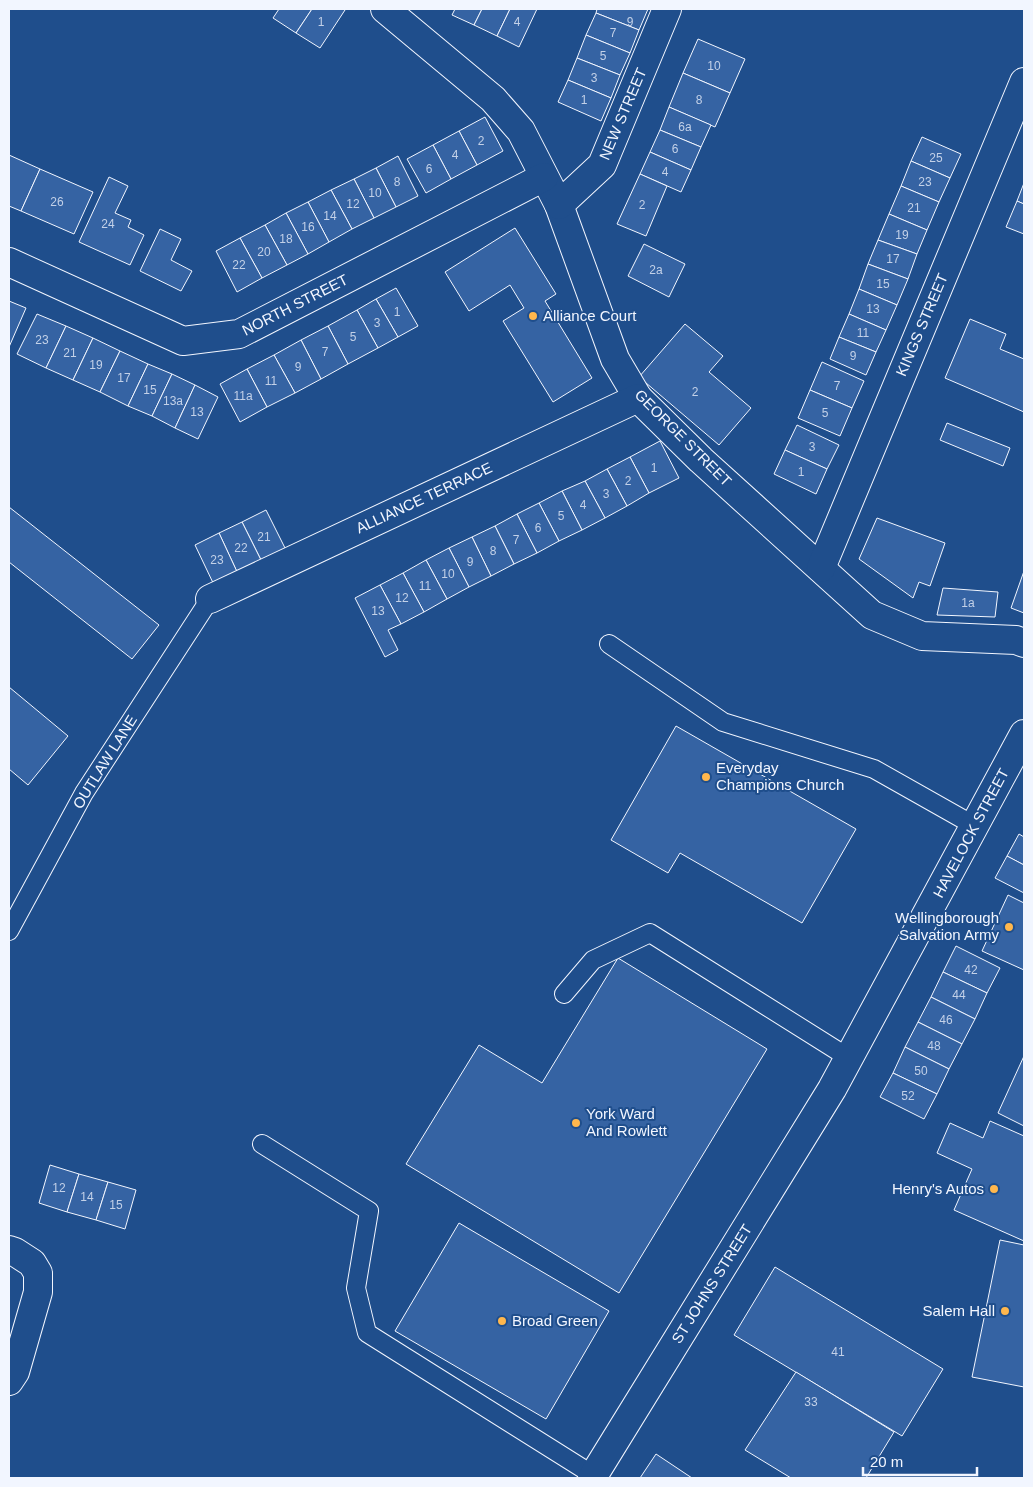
<svg xmlns="http://www.w3.org/2000/svg" width="1033" height="1487" font-family="Helvetica,sans-serif">
  <rect width="100%" height="100%" fill="#1f4e8c"/>
  <g fill="#3563a3" stroke="#f2f6ff">
    <path d="M279,9h33l-16,24 -23,-15z"/>
    <path d="M312,9h31l2,1 -25,38 -24,-15z"/>
    <path d="M455,9h27l-8,16 -22,-10z"/>
    <path d="M482,9h28l-13,27 -23,-11z"/>
    <path d="M510,9h27l-18,38 -22,-11z"/>
    <path d="M597,9h51l-9,21 -43,-17z"/>
    <path d="M596,13l43,17 -9,23 -44,-18z"/>
    <path d="M586,35l44,18 -10,22 -43,-17z"/>
    <path d="M698,39l47,20 -15,34 -47,-20z"/>
    <path d="M577,58l43,17 -9,23 -43,-18z"/>
    <path d="M683,73l47,20 -15,34 -46,-20z"/>
    <path d="M568,80l43,18 -10,23 -43,-19z"/>
    <path d="M669,107l42,18 -10,22 -41,-17z"/>
    <path d="M485,117l18,34 -26,14 -18,-34z"/>
    <path d="M660,130l41,17 -10,23 -41,-18z"/>
    <path d="M459,131l18,34 -26,14 -18,-34z"/>
    <path d="M922,137l39,17 -11,24 -39,-17z"/>
    <path d="M433,145l18,34 -25,14 -19,-34z"/>
    <path d="M650,152l41,18 -10,22 -41,-18z"/>
    <path d="M9,155l31,14 -19,42 -12,-5z"/>
    <path d="M398,156l20,40 -22,11 -20,-39z"/>
    <path d="M911,161l39,17 -11,24 -38,-16z"/>
    <path d="M376,168l20,39 -22,11 -20,-39z"/>
    <path d="M40,169l53,23 -19,42 -53,-23z"/>
    <path d="M640,174l27,12 -21,50 -29,-12z"/>
    <path d="M109,177l19,9 -13,27 16,7 -3,7 16,8 -14,30 -51,-23z"/>
    <path d="M354,179l20,39 -22,11 -21,-39z"/>
    <path d="M1024,183v21l-7,-3z"/>
    <path d="M901,186l38,16 -12,28 -38,-16z"/>
    <path d="M331,190l21,39 -23,13 -21,-40z"/>
    <path d="M1017,201l7,3v30l-18,-7z"/>
    <path d="M308,202l21,40 -21,12 -22,-41z"/>
    <path d="M286,213l22,41 -21,11 -22,-40z"/>
    <path d="M889,214l38,16 -10,24 -39,-14z"/>
    <path d="M265,225l22,40 -25,13 -22,-40z"/>
    <path d="M515,228l41,66 -11,7 47,77 -39,24 -50,-81 21,-13 -14,-23 -41,26 -24,-39z"/>
    <path d="M160,229l21,10 -10,21 21,11 -11,20 -41,-20z"/>
    <path d="M240,238l22,40 -25,14 -21,-41z"/>
    <path d="M878,240l39,14 -9,25 -40,-15z"/>
    <path d="M644,244l41,20 -16,33 -41,-21z"/>
    <path d="M868,264l40,15 -11,26 -38,-16z"/>
    <path d="M396,288l22,38 -20,11 -22,-38z"/>
    <path d="M859,289l38,16 -11,25 -37,-16z"/>
    <path d="M376,299l22,38 -20,11 -21,-38z"/>
    <path d="M9,301l17,7 -17,39z"/>
    <path d="M357,310l21,38 -30,16 -20,-38z"/>
    <path d="M37,314l29,12 -20,42 -29,-14z"/>
    <path d="M849,314l37,16 -10,22 -37,-15z"/>
    <path d="M970,319l36,15 -6,15 24,10v53l-79,-34z"/>
    <path d="M685,324l38,32 -14,16 42,36 -32,37 -80,-68z"/>
    <path d="M66,326l27,12 -20,42 -27,-12z"/>
    <path d="M328,326l20,38 -27,15 -20,-39z"/>
    <path d="M839,337l37,15 -10,23 -36,-16z"/>
    <path d="M93,338l27,13 -20,41 -27,-12z"/>
    <path d="M301,340l20,39 -26,14 -21,-38z"/>
    <path d="M120,351l28,13 -20,42 -28,-14z"/>
    <path d="M274,355l21,38 -28,14 -20,-38z"/>
    <path d="M822,362l42,19 -12,27 -42,-18z"/>
    <path d="M148,364l24,10 -20,42 -24,-10z"/>
    <path d="M247,369l20,38 -27,15 -20,-38z"/>
    <path d="M172,374l23,11 -20,43 -23,-12z"/>
    <path d="M195,385l23,12 -20,42 -23,-11z"/>
    <path d="M810,390l42,18 -12,28 -42,-18z"/>
    <path d="M947,423l63,25 -7,18 -63,-26z"/>
    <path d="M797,425l42,20 -12,24 -42,-19z"/>
    <path d="M660,441l19,37 -30,15 -19,-36z"/>
    <path d="M785,450l42,19 -11,25 -42,-20z"/>
    <path d="M630,457l19,36 -22,13 -20,-37z"/>
    <path d="M607,469l20,37 -22,12 -20,-37z"/>
    <path d="M585,481l20,37 -23,12 -20,-39z"/>
    <path d="M562,491l20,39 -23,11 -20,-38z"/>
    <path d="M539,503l20,38 -22,12 -20,-39z"/>
    <path d="M9,507l150,118 -27,34 -123,-97z"/>
    <path d="M266,510l21,42 -24,12 -21,-42z"/>
    <path d="M517,514l20,39 -23,11 -19,-38z"/>
    <path d="M877,518l68,25 -15,43 -11,-4 -6,16 -54,-39z"/>
    <path d="M242,522l21,42 -24,12 -20,-43z"/>
    <path d="M495,526l19,38 -23,12 -19,-39z"/>
    <path d="M219,533l20,43 -24,11 -20,-42z"/>
    <path d="M472,537l19,39 -22,11 -20,-39z"/>
    <path d="M449,548l20,39 -22,12 -21,-39z"/>
    <path d="M426,560l21,39 -23,13 -21,-39z"/>
    <path d="M1024,571v42l-13,-5z"/>
    <path d="M403,573l21,39 -23,12 -21,-39z"/>
    <path d="M380,585l21,39 -13,6 10,20 -13,7 -30,-59z"/>
    <path d="M943,588l55,4 -3,25 -58,-2z"/>
    <path d="M9,687l59,49 -40,49 -19,-16z"/>
    <path d="M676,726l180,103 -54,94 -122,-70 -12,20 -57,-33z"/>
    <path d="M1019,834l5,3v28l-17,-9z"/>
    <path d="M1007,856l17,9v28l-29,-15z"/>
    <path d="M1008,895l16,8v67l-42,-19z"/>
    <path d="M956,946l44,22 -13,25 -44,-21z"/>
    <path d="M618,958l149,91 -148,244 -213,-129 73,-119 63,38z"/>
    <path d="M943,972l44,21 -12,26 -44,-22z"/>
    <path d="M931,997l44,22 -13,25 -44,-22z"/>
    <path d="M918,1022l44,22 -13,25 -44,-22z"/>
    <path d="M905,1047l44,22 -12,25 -44,-21z"/>
    <path d="M1024,1056v70l-26,-13z"/>
    <path d="M893,1073l44,21 -13,25 -44,-22z"/>
    <path d="M990,1121l34,15v105l-70,-31 18,-41 -35,-16 13,-30 33,15z"/>
    <path d="M50,1165l29,9 -12,38 -28,-9z"/>
    <path d="M79,1174l29,8 -12,38 -29,-8z"/>
    <path d="M108,1182l28,8 -11,39 -29,-9z"/>
    <path d="M459,1223l150,88 -63,108 -151,-88z"/>
    <path d="M1000,1240l24,5v142l-52,-10z"/>
    <path d="M775,1267l168,102 -41,67 -168,-101z"/>
    <path d="M796,1372l98,60 -28,46h-75l-46,-28z"/>
    <path d="M656,1454l36,24h-52z"/>
  </g>
  <g fill="none" stroke-linecap="round" stroke-linejoin="round">
    <g stroke="#f2f6ff" stroke-width="20">
      <g id="service">
        <path d="M609,644l114,78 151,47 101,57"/>
        <path d="M9,931l75,-138 126,-194"/>
        <path d="M564,994l29,-34 57,-27 199,125"/>
        <path d="M262,1144l107,67 -13,77 11,45 226,142"/>
      </g>
    </g>
    <g stroke="#f2f6ff" stroke-width="30">
      <g id="minor">
        <path d="M385,9l108,90 28,32 38,74 56,154 23,39 63,62 171,155 50,21 94,4 8,3"/>
        <path d="M559,205l43,-40 65,-156"/>
        <path d="M9,262l174,79 56,-7 305,-157"/>
        <path d="M821,568l203,-486"/>
        <path d="M210,599l428,-201"/>
        <path d="M9,1250l6,2 17,11 6,10v19l-23,80 -6,9"/>
        <path d="M592,1478l240,-389 192,-355"/>
      </g>
    </g>
    <use href="#service" stroke="#1f4e8c" stroke-width="18"/>
    <use href="#minor" stroke="#1f4e8c" stroke-width="28"/>
  </g>
  <g fill="#ffb74d" stroke="#1f4e8c" stroke-width="2">
    <circle cx="533" cy="316" r="5"/>
    <circle cx="706" cy="777" r="5"/>
    <circle cx="1009" cy="927" r="5"/>
    <circle cx="576" cy="1123" r="5"/>
    <circle cx="994" cy="1189" r="5"/>
    <circle cx="1005" cy="1311" r="5"/>
    <circle cx="502" cy="1321" r="5"/>
  </g>
  <g text-anchor="middle" stroke-width="4" stroke-linejoin="round" paint-order="stroke">
    <g font-size="12" fill="#c3d1e8">
      <text x="321" y="26">1</text>
      <text x="517" y="26">4</text>
      <text x="630" y="26">9</text>
      <text x="613" y="37">7</text>
      <text x="603" y="60">5</text>
      <text x="714" y="70">10</text>
      <text x="594" y="82">3</text>
      <text x="584" y="104">1</text>
      <text x="699" y="104">8</text>
      <text x="685" y="131">6a</text>
      <text x="481" y="145">2</text>
      <text x="675" y="153">6</text>
      <text x="455" y="159">4</text>
      <text x="936" y="162">25</text>
      <text x="429" y="173">6</text>
      <text x="665" y="176">4</text>
      <text x="397" y="186">8</text>
      <text x="925" y="186">23</text>
      <text x="375" y="197">10</text>
      <text x="57" y="206">26</text>
      <text x="353" y="208">12</text>
      <text x="642" y="209">2</text>
      <text x="914" y="212">21</text>
      <text x="330" y="220">14</text>
      <text x="108" y="228">24</text>
      <text x="308" y="231">16</text>
      <text x="902" y="239">19</text>
      <text x="286" y="243">18</text>
      <text x="264" y="256">20</text>
      <text x="893" y="263">17</text>
      <text x="239" y="269">22</text>
      <text x="656" y="274">2a</text>
      <text x="883" y="288">15</text>
      <text x="873" y="313">13</text>
      <text x="397" y="316">1</text>
      <text x="377" y="327">3</text>
      <text x="863" y="337">11</text>
      <text x="353" y="341">5</text>
      <text x="42" y="344">23</text>
      <text x="325" y="356">7</text>
      <text x="70" y="357">21</text>
      <text x="853" y="360">9</text>
      <text x="96" y="369">19</text>
      <text x="298" y="371">9</text>
      <text x="124" y="382">17</text>
      <text x="271" y="385">11</text>
      <text x="837" y="390">7</text>
      <text x="150" y="394">15</text>
      <text x="695" y="396">2</text>
      <text x="243" y="400">11a</text>
      <text x="173" y="405">13a</text>
      <text x="197" y="416">13</text>
      <text x="825" y="417">5</text>
      <text x="812" y="451">3</text>
      <text x="654" y="472">1</text>
      <text x="801" y="476">1</text>
      <text x="628" y="485">2</text>
      <text x="606" y="498">3</text>
      <text x="583" y="509">4</text>
      <text x="561" y="520">5</text>
      <text x="538" y="532">6</text>
      <text x="264" y="541">21</text>
      <text x="516" y="544">7</text>
      <text x="241" y="552">22</text>
      <text x="493" y="555">8</text>
      <text x="217" y="564">23</text>
      <text x="470" y="566">9</text>
      <text x="448" y="578">10</text>
      <text x="425" y="590">11</text>
      <text x="402" y="602">12</text>
      <text x="968" y="607">1a</text>
      <text x="378" y="615">13</text>
      <text x="971" y="974">42</text>
      <text x="959" y="999">44</text>
      <text x="946" y="1024">46</text>
      <text x="934" y="1050">48</text>
      <text x="921" y="1075">50</text>
      <text x="908" y="1100">52</text>
      <text x="59" y="1192">12</text>
      <text x="87" y="1201">14</text>
      <text x="116" y="1209">15</text>
      <text x="838" y="1356">41</text>
      <text x="811" y="1406">33</text>
    </g>
    <g font-size="15" fill="#f2f6ff" stroke="#1f4e8c">
      <text transform="translate(623 114) rotate(-67)" y="5">NEW STREET</text>
      <text transform="translate(295 305) rotate(-27)" y="5">NORTH STREET</text>
      <text transform="translate(922 325) rotate(-67)" y="5">KINGS STREET</text>
      <text transform="translate(683 438) rotate(45)" y="5">GEORGE STREET</text>
      <text transform="translate(424 498) rotate(-25)" y="5">ALLIANCE TERRACE</text>
      <text transform="translate(105 762) rotate(-58)" y="5">OUTLAW LANE</text>
      <text transform="translate(971 833) rotate(-62)" y="5">HAVELOCK STREET</text>
      <text transform="translate(712 1284) rotate(-58)" y="5">ST JOHNS STREET</text>
    </g>
    <g font-size="15" fill="#f2f6ff" stroke="#1f4e8c" text-anchor="start">
      <text x="543" y="321">Alliance Court</text>
      <text x="716" y="773">Everyday<tspan x="716" dy="17">Champions Church</tspan></text>
      <text x="999" y="923" text-anchor="end">Wellingborough<tspan x="999" dy="17">Salvation Army</tspan></text>
      <text x="586" y="1119">York Ward<tspan x="586" dy="17">And Rowlett</tspan></text>
      <text x="984" y="1194" text-anchor="end">Henry's Autos</text>
      <text x="995" y="1316" text-anchor="end">Salem Hall</text>
      <text x="512" y="1326">Broad Green</text>
    </g>
  </g>
  <rect width="1033" height="1487" fill="none" stroke="#f2f6ff" stroke-width="20"/>
  <path d="M863 1467v8h114v-8" fill="none" stroke="#f2f6ff" stroke-width="2.5"/>
  <text x="870" y="1467" font-size="15" fill="#f2f6ff" stroke="#1f4e8c" stroke-width="4" paint-order="stroke">20 m</text>
</svg>
